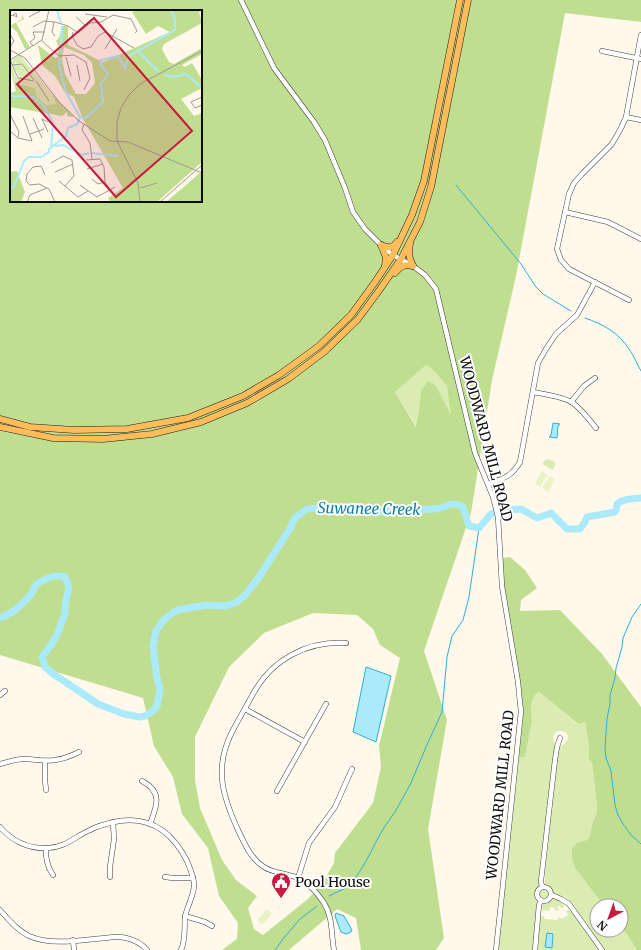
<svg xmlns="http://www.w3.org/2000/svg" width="641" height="950" font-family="Merriweather,serif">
  <rect width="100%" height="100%" fill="#fff8eb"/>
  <g fill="#daecb2">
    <path d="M426,365l7,5 14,16 5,31 -16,-31 -17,25 -2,16 -22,-35z"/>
    <path d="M546,459l8,2c2,3 1,7 -2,9l-10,-6z"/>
    <path d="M539,692l38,32 8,-2 4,24v13l3,4 5,43 -1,9 -4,9 -2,12 -3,4 -9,2 -3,26 29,38h-7v24h24v-3l7,9 9,14h-32l-33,-47 -8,-6 -10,-4 -4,-5 -5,-4v-12l14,-123c2,-5 4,-3 7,-7 6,-8 -3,-13 -10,-10l-3,5 2,8 -16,140 -4,8 2,11 -4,46h-35l4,-39 17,-153 6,-1 7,-36 -1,-17 4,-9z"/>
    <circle cx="544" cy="894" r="5.5"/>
    <path d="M554,898l9,5 1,1 -1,4h-2l-1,-2 -3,1 2,3 -3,1h-1v-3l-4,-1 -2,4 -7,-1v-4l2,-3 4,-1z"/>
    <path d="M569,910l3,2 27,38h-61l2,-30 2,-4h2l1,3 13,1v-3l4,2 6,-4 -2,-4z"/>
  </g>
  <g fill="#c0de90" fill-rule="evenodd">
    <path d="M0,0h641v22l-76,-9 -49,263 -24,104 -21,133 -47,138 23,69 -19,109 16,109 -8,12h-75l-5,-32 -19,-9 -48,41h-67l15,-11 1,-16 -19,-27 -11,-48 -26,-34 -9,-37 -19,-31 -11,-48 -143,-43zM11,11h190v190h-190zM426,365l7,5 14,16 4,29 -15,-29 -8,-5 -7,10 -2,20 -3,16 -21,-35zM313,613l44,2 16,14 7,16 20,13 -21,88 2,21 -8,36 -38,50 -1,10 -12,21 -14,15 -45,36 -9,-6 -6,-21 9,-12 -21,-16 -14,-20 -22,-52 -5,-28v-43l34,-70 35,-34z"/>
    <path d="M510,557l15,13 12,18 -16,12 -1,11 40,-1 42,44 39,53v243h-4l-9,-14 -7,-9v-21h-17l-29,-38 -3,-10v-10l6,-6 9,-2 3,-4 2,-12 4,-9 1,-9 -5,-43 -3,-4v-13l-4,-24 -7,2 -39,-32 -4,3 -4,9 1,17 -7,36 -6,1 3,-42 -19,-133 -1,-25z"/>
  </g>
  <g fill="#eaf3c4">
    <path d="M542,471l6,4 -8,12 -5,-3z"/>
    <path d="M550,476l5,3 -7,13 -6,-4z"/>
    <path d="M267,909l5,5 -10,11 -5,-5z"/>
  </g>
  <g fill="#abeafb" stroke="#2cb0d8">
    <path d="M553,423l7,1 -2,2 -1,12 -8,-1 2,-2z"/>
    <path d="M366,667l25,9 -15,66 -23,-10z"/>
    <path d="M336,913l8,3 8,14 -1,2 -5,2 -5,-2 -6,-16z"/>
    <path d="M547,933l6,1 -1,14 -7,-1z"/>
  </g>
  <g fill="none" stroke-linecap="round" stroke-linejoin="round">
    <g stroke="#2cb0d8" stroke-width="1">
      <path d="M456,185l65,79 15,23 7,7 28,17"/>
      <path d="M585,318c18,6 34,15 44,31 5,7 8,15 12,22"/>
      <path d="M641,604l-9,13 -9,21 -1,9 -6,21 -1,10 -5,17v9l-3,15 -2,29 1,10 5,13 4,34 3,10 5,9 8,11 10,9"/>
      <path d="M329,896l4,-2 17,-8 12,-18 9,-16 7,-14 7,-12 10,-14 16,-29 15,-36 16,-35 5,-55 5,-21 11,-16 6,-23 10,-69"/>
      <path d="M275,950l8,-11 17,-20 17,-13"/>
    </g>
    <path stroke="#abeafb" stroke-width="7" d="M0,618c13,-4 23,-14 32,-25 2,-2 2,-6 4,-8 4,-4 17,-10 23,-9 1,0 6,1 6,1l4,10 -4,18v9l-8,21 -6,10 -9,12 3,10 7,6 46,31 26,10 15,3 6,-1 8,-5 4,-5 2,-11 1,-6 -3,-11 -4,-31 3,-16 7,-10 4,-4 10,-7 30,-5 19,1 11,-4 9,-8 13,-17 32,-50 2,-6 4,-5 10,-7 10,-1h24l15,3 22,1 55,-3c13,1 15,-10 30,-2l6,19 10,2 12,-14 13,-4 17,-1 16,9 14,-5 16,16h13l5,-7 2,-5 28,-5 1,-2 1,-6c7,-6 16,-5 24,-6"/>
    <g stroke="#3f3f3f" stroke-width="5.5">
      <g id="minor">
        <path d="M241,0l33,68 40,54 11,18 20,48 8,24 12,17 16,16 12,10 20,11 12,9 11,14 39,164 18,44 5,20 4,69 16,96 2,21 1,8 -4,39 -14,134 -7,66"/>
        <path d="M602,51l39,8"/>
        <path d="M626,117l15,3"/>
        <path d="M565,212l43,10 33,17"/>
        <path d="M629,300l-60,-31 -8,-9 -4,-11 12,-55 5,-11 8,-9 30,-30 9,-16 5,-11 15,-82"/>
        <path d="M533,392c10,2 32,5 40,11 9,7 16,16 23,25"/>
        <path d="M571,402l13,-16 11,-8"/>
        <path d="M488,484c16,-6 23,-7 32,-22l18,-99 8,-14 10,-15 21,-19 18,-33"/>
        <path d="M0,695l5,-4"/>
        <path d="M245,709l60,33"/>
        <path d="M45,761v19l1,10"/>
        <path d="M0,764c8,-2 16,-5 24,-5 11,0 21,3 31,1 9,-1 16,-4 24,-8"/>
        <path d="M142,781c21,11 15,25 8,43"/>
        <path d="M277,791l49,-87"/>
        <path d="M0,827c12,14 29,22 48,21 19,-1 26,-11 42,-18 9,-5 19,-7 29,-9 33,-5 54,12 68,40 3,8 7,15 7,24 0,11 -7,21 -9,32 -1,11 1,22 -4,33"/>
        <path d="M46,848c-1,9 2,20 7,27"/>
        <path d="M110,877v-10l4,-28 -1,-17"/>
        <path d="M165,877l8,1h20"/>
        <path d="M298,878l11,-35 26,-36 17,-38"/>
        <circle cx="544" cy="894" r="7"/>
        <path d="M542,887l-1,-6 14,-121 2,-13 3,-9"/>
        <path d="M552,895l9,4 8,5 33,46"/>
        <path d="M0,910c9,10 17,20 29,26 22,10 53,4 76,2 7,-1 14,-2 21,0 9,2 16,6 21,12"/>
        <path d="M185,916l20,6 7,4"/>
        <path d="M73,940l1,10"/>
        <path d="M334,950c-3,-16 -1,-33 -10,-47 -7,-10 -16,-22 -29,-26 -10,-4 -22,-4 -31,-10 -14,-9 -19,-23 -26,-37 -15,-33 -24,-61 -7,-96 7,-14 15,-27 22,-40 19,-35 54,-53 93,-51"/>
        <path d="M535,950l4,-45 2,-4"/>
      </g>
    </g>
    <g stroke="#1d1d1d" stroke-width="7">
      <g id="major">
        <path d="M410,244c-2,9 -1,14 3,22"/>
        <path d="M381,245c7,3 11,4 16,-3"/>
        <path d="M381,245l5,12 -1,9"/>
        <path d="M395,273c6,-7 9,-9 18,-7"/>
        <path d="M0,419l30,8 44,3 53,-1 61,-11 55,-22 36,-21 40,-29 32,-31 24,-33 18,-27 19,-40 12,-34 36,-181"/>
        <path d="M0,427l53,11 50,1 49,-5 49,-12 46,-19 41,-24 36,-27 34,-33 20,-27 23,-33 19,-37 11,-35 37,-187"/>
      </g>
    </g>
    <use href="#minor" stroke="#fff" stroke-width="4.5"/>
    <use href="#major" stroke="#ffbc5b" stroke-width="6"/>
  </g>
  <defs>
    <g id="civic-pin" transform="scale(1)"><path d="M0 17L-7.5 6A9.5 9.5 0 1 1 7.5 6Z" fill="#c61a3f" stroke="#fff"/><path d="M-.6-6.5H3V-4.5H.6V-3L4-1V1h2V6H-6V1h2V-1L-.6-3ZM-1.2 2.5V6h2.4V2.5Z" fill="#fff"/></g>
  </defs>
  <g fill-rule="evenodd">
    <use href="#civic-pin" x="281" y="882"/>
  </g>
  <g text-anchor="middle" stroke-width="4" stroke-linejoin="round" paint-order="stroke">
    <g font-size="14" fill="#0c0c0c" stroke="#fff">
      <text transform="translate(486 439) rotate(75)" y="5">WOODWARD MILL ROAD</text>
      <text transform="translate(500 795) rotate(-84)" y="5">WOODWARD MILL ROAD</text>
    </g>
    <g font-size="14" fill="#0c0c0c" stroke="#fff" text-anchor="start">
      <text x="295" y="887">Pool House</text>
    </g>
    <g font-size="15" font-style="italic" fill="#0c7da7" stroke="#fff">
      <text transform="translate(369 509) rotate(1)" y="5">Suwanee Creek</text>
    </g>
  </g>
  <g transform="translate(10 10)">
    <rect width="192" height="192" fill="#fff8eb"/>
    <path d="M9,44l33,40 4,10 -8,1 -11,-8 -2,-9 -20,-5 -5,-11v-10zM11,53l11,16 2,3 -18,-5 -5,-13zM10,53l12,15 -2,3 -10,-2 -7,-14z" fill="#daecb2" fill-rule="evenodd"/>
    <path d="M127,0h65l-3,2 3,11 -38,21 -2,5 7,13 5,2 28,-16v6l-20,11 3,2 7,-4 10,17v8l-21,11 13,17 8,-3v49l-45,40h-47l-2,-4 15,-10 -40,-69 -9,-22 -10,-6 -9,-15 -13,-11 -4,-20 17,13 3,-1 1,-10 -3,-6 3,-3 3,-12h6v19l35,17 67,-30 -12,-6 -12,8 -14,-22zM54,37l20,8 8,8 3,20 -9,11h-10l-11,-20 -3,-15zM12,4l2,5 -8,4 14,25 -5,1 -8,-17 -7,-6 12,-7zM2,67l3,6 20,5 2,9 10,8 9,-1 -4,-10 22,23 -7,-1v-4l-5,4 -52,-9v-14l6,-2zM7,161l8,21 -4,10h-11v-30zM190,163l2,1v28h-36z" fill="#c0de90" fill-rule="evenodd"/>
    <path fill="none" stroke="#abeafb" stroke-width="2" d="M47,0l4,13M129,42l20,20M51,44l1,-28M50,48l-1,7 7,27 14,25M155,65l8,2 13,-3 16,14M0,86l23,1 11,9 9,17 -2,26M45,136l8,-1 19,10 7,-2M82,143l26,3M0,184v-6l4,-1 10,-26 5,-4h12l8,-5v-3l17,-13 2,-8 9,-4 3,-7 6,1 17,-16 -2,-18 7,-10 -7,-9v-5l17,-4 7,12 4,-12 46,-26v-10l-4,-10"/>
    <path fill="none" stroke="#9e9a92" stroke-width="1" d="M75,4l22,3M0,6l3,-1 3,-2 1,4 -4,-2M19,7l13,-7M66,7l10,9M44,12l-2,10 3,4M23,17l11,-6 11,1 13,4 10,7 12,-10 11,-1 12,-7 18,4 6,12 -2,2M63,22l-1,4 5,9 6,4 8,-2 7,-11 7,-4 29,16M0,24l4,7 -4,6M32,31l17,15 15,-1 12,7 4,16 -6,12M23,36l-3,-4 5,-4 -2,-6h12M95,39l12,-20M0,40l15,8 35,45 19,18 31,20 18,1 74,31M56,47l5,19M0,50l32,-20 7,-30M0,50l8,18 16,3M2,55l10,-1 12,16M67,55l3,16M26,71l13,20M192,87l-11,5 4,6 7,-3M0,104l9,18 -1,5M23,108l9,20M74,114l-2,6 8,13 2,16M0,121l8,7 14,3 -9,-25M38,122l-6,-13 6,3M20,124l14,-5M76,150l14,-1 4,8 1,15 7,11M41,153l12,-7 9,4 2,16 -9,10M77,159l16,-5M45,162l18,-8M35,165l-4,-9 -8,1 -6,7 -1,7 4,4 9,-1 10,5 6,13M82,169l6,5 7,-2M49,171l19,16 10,-6M70,175l17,12 18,-10M130,178l17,-5M17,192l3,-7 17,-7M130,192l-2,-19 -21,-42v-19l4,-14 8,-13 11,-11 62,-33M150,192l42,-37"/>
    <path fill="#c61a3f" fill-opacity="0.15" stroke="#c61a3f" stroke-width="2" d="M84,8l98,113 -76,66 -99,-113z"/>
    <rect width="192" height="192" fill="none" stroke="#0c0c0c" stroke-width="2"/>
  </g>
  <g transform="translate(609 918) rotate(221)"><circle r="19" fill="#ffffff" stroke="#9e9e9e"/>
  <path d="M0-3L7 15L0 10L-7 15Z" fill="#c61a3f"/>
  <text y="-6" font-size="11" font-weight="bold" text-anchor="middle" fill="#0c0c0c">N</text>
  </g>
</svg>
